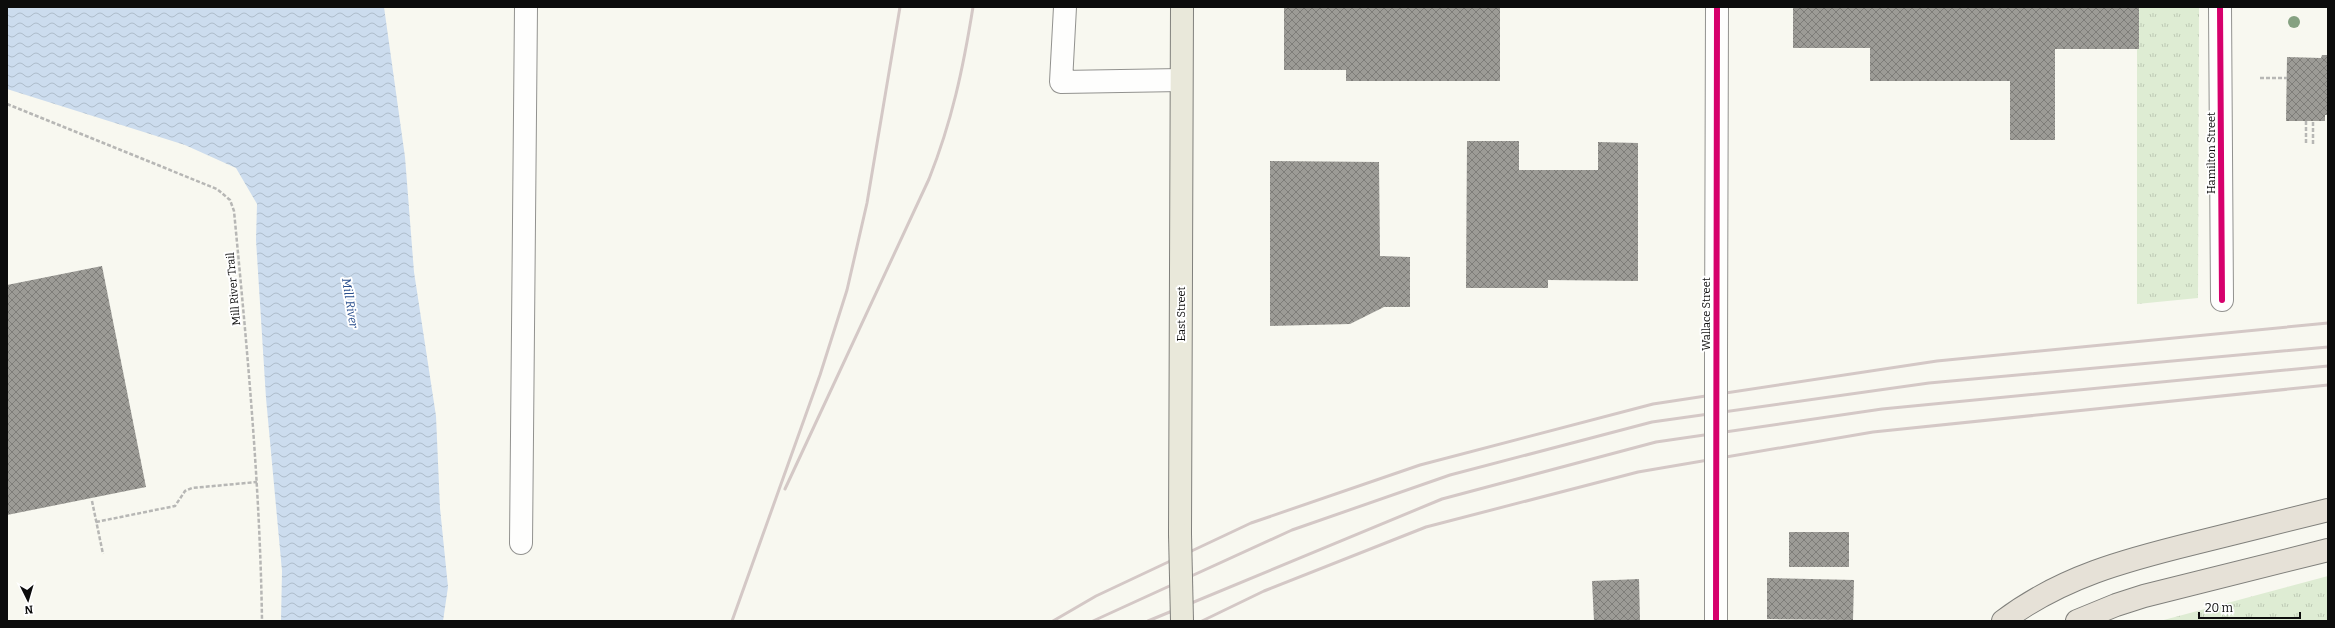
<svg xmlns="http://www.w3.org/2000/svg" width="2335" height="628" font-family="Bitter,serif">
  <defs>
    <pattern id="grass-tufts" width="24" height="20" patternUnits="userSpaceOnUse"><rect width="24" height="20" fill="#deecd3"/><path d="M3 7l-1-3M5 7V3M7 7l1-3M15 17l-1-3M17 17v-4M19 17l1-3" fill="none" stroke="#bdc9b4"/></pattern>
    <pattern id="water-waves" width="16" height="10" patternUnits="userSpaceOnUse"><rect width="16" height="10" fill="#ccdcee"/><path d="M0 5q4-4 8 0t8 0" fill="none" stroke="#aebccb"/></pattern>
    <pattern id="building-cross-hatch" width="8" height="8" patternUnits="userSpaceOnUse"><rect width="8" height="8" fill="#9c9b96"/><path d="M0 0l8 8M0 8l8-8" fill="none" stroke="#7e7d79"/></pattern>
  </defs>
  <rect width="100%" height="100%" fill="#f8f8f0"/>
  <g fill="url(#grass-tufts)">
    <path d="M2137,7h62l-1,291 -61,6z"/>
    <path d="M2328,576v45h-168z"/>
  </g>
  <path fill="url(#water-waves)" d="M7,7h377l21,150 9,115 22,144 4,92 8,79 -5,34h-162l1,-50 -16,-173 -10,-158 1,-36 -21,-36 -51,-23 -178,-56z"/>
  <g fill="url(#building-cross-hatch)">
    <path d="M1284,7h216v74h-154v-11h-62z"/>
    <path d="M1793,7h346v42h-84v91h-45v-59h-140v-33h-77z"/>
    <path d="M2322,55h6v60h-3v6h-39l1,-64 34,1z"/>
    <path d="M1467,141h52v29h79v-28l40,1v138l-90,-1v8h-82z"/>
    <path d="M1270,161l109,1 1,94 30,1v50h-26l-34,17 -80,2z"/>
    <path d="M102,266l44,221 -139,28v-230z"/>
    <rect x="1789" y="532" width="60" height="35"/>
    <path d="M1767,578l87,2 -1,40 -86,-1z"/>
    <path d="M1639,579l1,42h-46l-2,-40z"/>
  </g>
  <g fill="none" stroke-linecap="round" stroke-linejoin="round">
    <g stroke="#92928f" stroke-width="24">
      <g id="minor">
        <path d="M1065,7l-4,75 120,-2"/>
        <path d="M2220,7l2,293"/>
        <path d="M1716,351l1,-344"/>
        <path d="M521,543l5,-536"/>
        <path d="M1716,621v-112"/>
      </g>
    </g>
    <g stroke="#80807c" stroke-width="24">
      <path id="major" d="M1180,534l2,-527"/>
    </g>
    <g stroke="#80807c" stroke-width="24">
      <g id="highway">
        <path d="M2003,621c58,-44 123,-61 192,-78 44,-11 89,-22 133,-33"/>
        <path d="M2077,621l39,-16 28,-9 184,-46"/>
      </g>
    </g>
    <g stroke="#b7b7b5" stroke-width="2.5" stroke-dasharray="4 2" stroke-linecap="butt">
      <path d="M2260,78h27"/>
      <path d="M7,104l210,85 13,11 4,11c13,136 26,273 28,410"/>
      <path d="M2306,121v23"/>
      <path d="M2313,144v-23"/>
      <path d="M92,501l11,53"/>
      <path d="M96,522l79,-16 10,-15 7,-3 65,-6"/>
    </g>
    <use href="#minor" stroke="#fefefd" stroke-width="22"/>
    <use href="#major" stroke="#e9e8da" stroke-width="22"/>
    <use href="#highway" stroke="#e6e1d7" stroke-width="22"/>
    <g stroke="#d4c8c6" stroke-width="3">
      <path d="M785,489l144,-310c23,-58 34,-110 44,-172"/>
      <path d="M732,621l88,-246 27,-85 20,-87 33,-196"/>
      <path d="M1053,621l43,-25 155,-73 169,-58 233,-61 284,-43 391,-38"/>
      <path d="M1093,621l199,-91 158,-55 202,-53 277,-39 399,-36"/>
      <path d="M1148,621l294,-122 214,-57 226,-33 446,-43"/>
      <path d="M1202,621l62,-30 162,-64 212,-55 235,-40 455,-47"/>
    </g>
    <g stroke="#92928f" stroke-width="24" stroke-linecap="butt">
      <path id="minor-bridge" d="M1716,509v-158"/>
    </g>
    <g stroke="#80807c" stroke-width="24" stroke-linecap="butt">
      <path id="major-bridge" d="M1180,534l2,87"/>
    </g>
    <use href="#minor-bridge" stroke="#fefefd" stroke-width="22"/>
    <use href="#major-bridge" stroke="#e9e8da" stroke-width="22"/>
    <g stroke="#fff" stroke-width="8">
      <g id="cycleway">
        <path d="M2220,7l2,293"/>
        <path d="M1716,621l1,-614"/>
      </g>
    </g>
    <use href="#cycleway" stroke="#d6006c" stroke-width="6"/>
  </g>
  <circle fill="#85a181" cx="2294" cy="22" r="6"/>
  <g text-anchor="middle" stroke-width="4" stroke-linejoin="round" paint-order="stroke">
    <g font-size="11" fill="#0c0c0c" stroke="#fff">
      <text transform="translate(2211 153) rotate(-90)" y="4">Hamilton Street</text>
      <text transform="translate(233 289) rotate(-95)" y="4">Mill River Trail</text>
      <text transform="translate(1181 314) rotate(-90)" y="4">East Street</text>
      <text transform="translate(1706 314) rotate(-90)" y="4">Wallace Street</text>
    </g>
    <g font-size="12" font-style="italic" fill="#274d8c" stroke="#fff">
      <text transform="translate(350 303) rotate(81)" y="4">Mill River</text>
    </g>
  </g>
  <rect width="2335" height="628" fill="none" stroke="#0c0c0c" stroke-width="16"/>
  <g transform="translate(28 600) rotate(175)" stroke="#ffffff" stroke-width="3" paint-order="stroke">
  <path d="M0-3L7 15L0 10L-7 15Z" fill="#0c0c0c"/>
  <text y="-6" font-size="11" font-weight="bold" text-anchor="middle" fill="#0c0c0c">N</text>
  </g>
  <path d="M2199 612v6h101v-6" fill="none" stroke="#0c0c0c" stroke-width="2"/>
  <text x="2205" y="612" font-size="12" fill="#0c0c0c" stroke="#ffffff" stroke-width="3" paint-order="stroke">20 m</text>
</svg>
